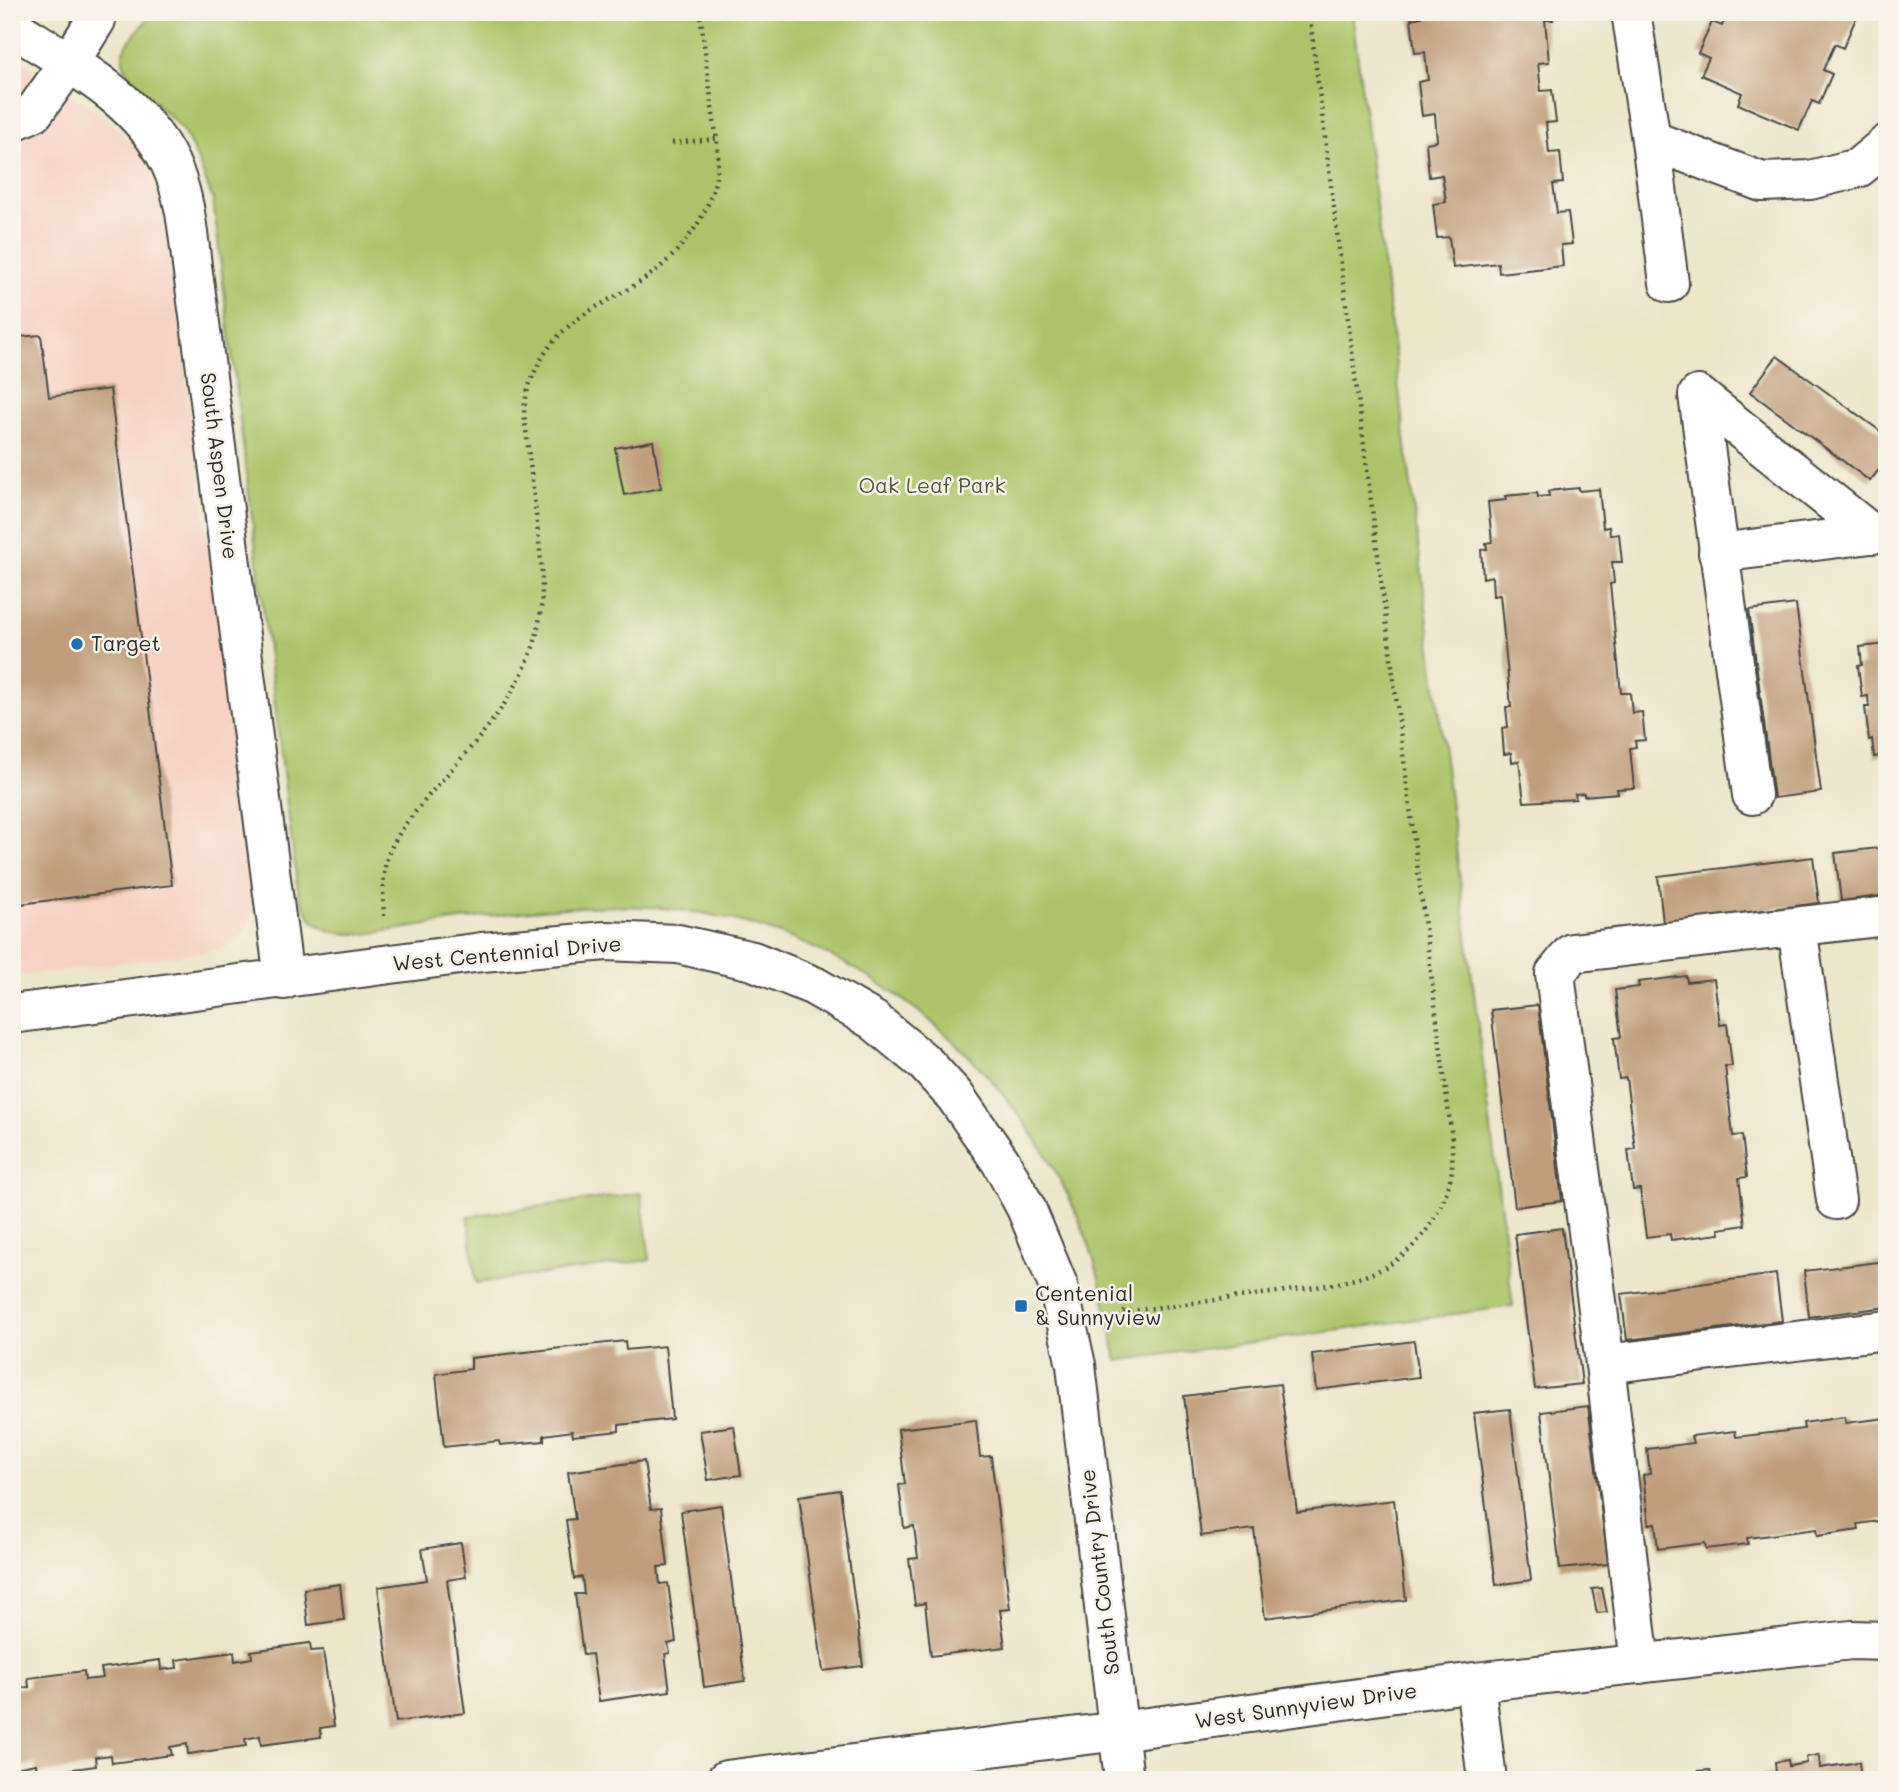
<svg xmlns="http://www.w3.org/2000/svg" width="1899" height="1792" font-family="Mali,sans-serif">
  <rect width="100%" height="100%" fill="#f7f3e8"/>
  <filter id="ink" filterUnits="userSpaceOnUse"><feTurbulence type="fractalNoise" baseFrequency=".0143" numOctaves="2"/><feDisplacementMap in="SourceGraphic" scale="14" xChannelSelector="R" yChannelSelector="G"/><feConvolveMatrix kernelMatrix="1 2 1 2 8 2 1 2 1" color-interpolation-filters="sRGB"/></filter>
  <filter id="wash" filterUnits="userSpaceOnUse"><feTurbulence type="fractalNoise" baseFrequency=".00686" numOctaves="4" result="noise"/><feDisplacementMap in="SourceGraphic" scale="28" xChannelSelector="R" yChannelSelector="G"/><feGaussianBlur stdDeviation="1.57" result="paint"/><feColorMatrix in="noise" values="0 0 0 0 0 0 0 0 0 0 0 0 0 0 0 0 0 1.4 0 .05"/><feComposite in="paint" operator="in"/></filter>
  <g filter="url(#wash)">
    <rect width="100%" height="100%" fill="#ece6cb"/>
    <path fill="#f6d2c4" d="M12,54l90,61 38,36 17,31 7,24 7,52 84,645 -3,14 -8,17 -13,11 -19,6 -200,26z"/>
    <g fill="#acc469" stroke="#6c784a" stroke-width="2">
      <path d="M154,12h1198l161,1294 -396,55c-8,-38 -14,-76 -27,-113 -63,-178 -228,-318 -417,-339 -103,-11 -208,12 -310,25 -42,0 -55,-7 -66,-49l-84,-685c-9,-23 -17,-49 -31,-70 -14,-21 -68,-53 -58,-79 3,-11 22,-29 30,-39z"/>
      <path d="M641,1193l9,67 -174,23 -8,-67z"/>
    </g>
    <g id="blocks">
      <g fill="#c09e7d">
        <path d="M1420,12h132l1,8h-8l4,42 -11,1 3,28 11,-1 4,32 -10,1 3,30 11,-1 3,31 -10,1 4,29 11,-1 4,32 -11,1 2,21 -64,7 -1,-10 -45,5 -4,-31 -12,1 -4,-34 13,-2 -4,-27 -13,2 -3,-34 11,-2 -2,-27 -13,2 -4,-34 10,-2 -3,-28 -10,1 -4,-34 10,-2z"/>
        <path d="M1728,12h121l8,4 -14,32 -8,-4 -12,26 9,4 -13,30 -7,-3 -13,29 -61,-26 4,-11 -41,-18 8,-17 -11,-5 14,-31 10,4z"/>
        <path d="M12,304l6,33 23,-2 8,62 61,-8 62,496 -160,20z"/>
        <path d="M1777,356l110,80v23l-17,22 -120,-89z"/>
        <path d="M653,441l8,47 -37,7 -9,-47z"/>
        <path d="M1579,488l1,3 19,-2 4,39 6,-1 1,8 9,-1 3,28h-10l2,21 -4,1 11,109h9l2,20 10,-1 3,28 -10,1 1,6 -6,1 4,40 -17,1 1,4 -34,3v-3l-9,1 1,5 -52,3 -5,-41 -7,1 -1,-9 -7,1 -2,-26 6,-1 -2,-20h5l-11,-112 -7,1 -1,-20 -9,2 -2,-28 6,-1 -1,-6 6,-1 -4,-40 18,-2 -1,-4 32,-3 1,4 11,-1 -1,-5z"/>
        <path d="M1796,604l25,188 -47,6 -25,-188z"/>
        <path d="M1887,644v111l-13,2 -2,-18 -3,1 -4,-33h4l-1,-11 -6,1 -4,-31 4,-1 -2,-18z"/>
        <path d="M1887,847v48l-46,6 -6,-48z"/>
        <path d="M1813,857l6,46 -156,20 -5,-47z"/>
        <path d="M1686,976l1,6 27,-3 6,46 7,-1 5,42h-7l8,70 9,-1 5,42 -8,1 6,47 -26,4 1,5 -49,6 -1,-6 -24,3 -6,-48 -7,1 -5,-40 7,-1 -9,-71 -7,1 -5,-41 7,-1 -6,-47 24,-3 -1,-5z"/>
        <path d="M1538,1005l24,196 -47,6 -24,-197z"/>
        <path d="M1562,1228l20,156 -47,5 -20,-155z"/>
        <path d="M1887,1261v46l-78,10 -5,-46z"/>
        <path d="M1776,1274l6,47 -155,19 -6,-46z"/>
        <path d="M625,1341l1,9 39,-4 7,73 -53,6v6l-46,5 -1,-5 -28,4v6l-44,4 -1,-4 -55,6 -8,-73 35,-5v-11z"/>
        <path d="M1414,1341l5,36 -103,13 -4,-36z"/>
        <path d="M1280,1384l17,128 97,-12 12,100 -141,18 -11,-89 -53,7 -17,-140z"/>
        <path d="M1588,1406l20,158 -48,5 -19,-157z"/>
        <path d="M1510,1409l21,171 -35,5 -22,-172z"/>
        <path d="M1845,1417l1,6 41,-5v102l-29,4 1,6 -42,6 -1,-7 -69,9 1,6 -42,5 -1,-6 -47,6 -3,-26 -6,1 -6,-49 7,-1 -3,-25 46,-6 -2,-7 44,-5 1,6 68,-8 -1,-6z"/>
        <path d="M976,1420l4,37 11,-1 19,153 -10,1 5,37 -74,9 -6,-53 -10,2 -6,-46 9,-1 -4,-32 -10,2 -5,-43 6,-1 -7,-55z"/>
        <path d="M734,1426l7,49 -33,5 -8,-49z"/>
        <path d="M644,1461l7,48 10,-1 7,58 -10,1 2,17 8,-1 8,59 -8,2 2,9 -5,1 5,37 -71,10 -7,-47 -9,1 -8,-61h9l-2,-17 -8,2 -4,-31 -4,-28 9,-1 -7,-47z"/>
        <path d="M840,1490l23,176 -40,5 -24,-175z"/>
        <path d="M721,1505l24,176 -41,6 -23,-176z"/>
        <path d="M461,1543l5,34 -19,3 18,133 -69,9 -18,-135 49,-7 -5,-31z"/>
        <path d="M340,1584l4,36 -36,5 -4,-36z"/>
        <path d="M1602,1588l5,24 -10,1 -5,-24z"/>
        <path d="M310,1643l1,8 12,-1 11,76 -14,2 1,9 -60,8 -1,-9 -15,3 1,7 -58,8 -1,-10 -17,3 2,8 -60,8 -1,-8 -16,2 1,9 -59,8 -1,-10 -16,3 1,8 -9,1v-87l17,-2 -1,-9 56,-7 1,9 18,-2 -2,-10 59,-8 1,10 16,-2 -1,-8 58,-8 1,9 17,-3 -1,-7z"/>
        <path d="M1819,1755l1,13 39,-6 2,18h-124l39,-7 -1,-11 13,-2 1,6 18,-3 -1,-6z"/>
        <path d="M1710,1770l2,10h-23l9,-3v-6z"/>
        <path d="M1678,1774l1,6h-14v-5z"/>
      </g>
    </g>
  </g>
  <g filter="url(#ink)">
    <use href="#blocks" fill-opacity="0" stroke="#484743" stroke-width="2"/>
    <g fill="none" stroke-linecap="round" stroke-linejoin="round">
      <g stroke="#484743" stroke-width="42">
        <g id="minor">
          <path d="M1631,12l20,128 111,42 48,-2 48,-12 29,-24"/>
          <path d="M12,27c58,37 127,71 158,136 15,31 18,69 22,103 7,47 13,95 19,142 25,191 48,381 73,572"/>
          <path d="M12,122l22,-10 35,-49 27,-43"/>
          <path d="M1651,140l18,143"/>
          <path d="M1718,553l169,-21"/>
          <path d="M1752,795l-54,-400 174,139"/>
          <path d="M1797,927l39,273"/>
          <path d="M12,1014l470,-62 124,-11 72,3 75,17 61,25 59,34 52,43 30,33 46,66 25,46 32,77 18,80 48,415"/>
          <path d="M1605,1364l282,-34"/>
          <path d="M1640,1664l-35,-300 -50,-390 17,-21 315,-37"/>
          <path d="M1475,1682l12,98"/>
          <path d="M726,1780l393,-49 356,-49 377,-42 35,1"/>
        </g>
      </g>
      <g stroke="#484743" stroke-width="4.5" stroke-dasharray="2 5" stroke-linecap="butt">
        <path d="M672,143l45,-4"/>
        <path d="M384,916c-1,-19 -2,-40 3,-58 9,-26 31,-49 48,-70 38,-43 77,-83 97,-138 16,-45 9,-90 4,-136 -4,-34 -8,-67 -12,-100 1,-19 6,-34 15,-51 29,-53 76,-60 119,-94 28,-24 52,-56 58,-93 5,-23 -1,-46 -4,-69 -4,-31 -8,-63 -12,-95"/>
        <path d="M1123,1312c46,-6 93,-12 139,-18 31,-4 65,-7 96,-16 48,-13 82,-54 93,-102 2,-11 1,-25 1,-37l-143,-1127"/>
      </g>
      <use href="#minor" stroke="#fff" stroke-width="38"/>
    </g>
  </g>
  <g fill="#1f6fb2" stroke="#f7f3e8" stroke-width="2.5">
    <circle cx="77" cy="644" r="7"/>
    <rect x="1014" y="1299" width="14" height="14" rx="3.5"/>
  </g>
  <g text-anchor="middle" stroke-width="5" stroke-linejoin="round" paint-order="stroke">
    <g font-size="21" fill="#2b2b2b" stroke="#f7f3e8">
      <text transform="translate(219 466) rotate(83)" y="7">South Aspen Drive</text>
      <text transform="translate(507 954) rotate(-5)" y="7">West Centennial Drive</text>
      <text transform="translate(1100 1572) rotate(-97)" y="7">South Country Drive</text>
      <text transform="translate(1306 1706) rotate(-8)" y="7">West Sunnyview Drive</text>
    </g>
    <g font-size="21" fill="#52593e" stroke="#f7f3e8">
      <text x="932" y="493">Oak Leaf Park</text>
    </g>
    <g font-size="21" fill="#2b2b2b" stroke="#f7f3e8" text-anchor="start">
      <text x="91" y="651">Target</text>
      <text x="1035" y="1301">Centenial<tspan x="1035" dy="24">&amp; Sunnyview</tspan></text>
    </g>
  </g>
  <rect width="1899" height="1792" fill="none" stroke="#f7f3e8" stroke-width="42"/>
</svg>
